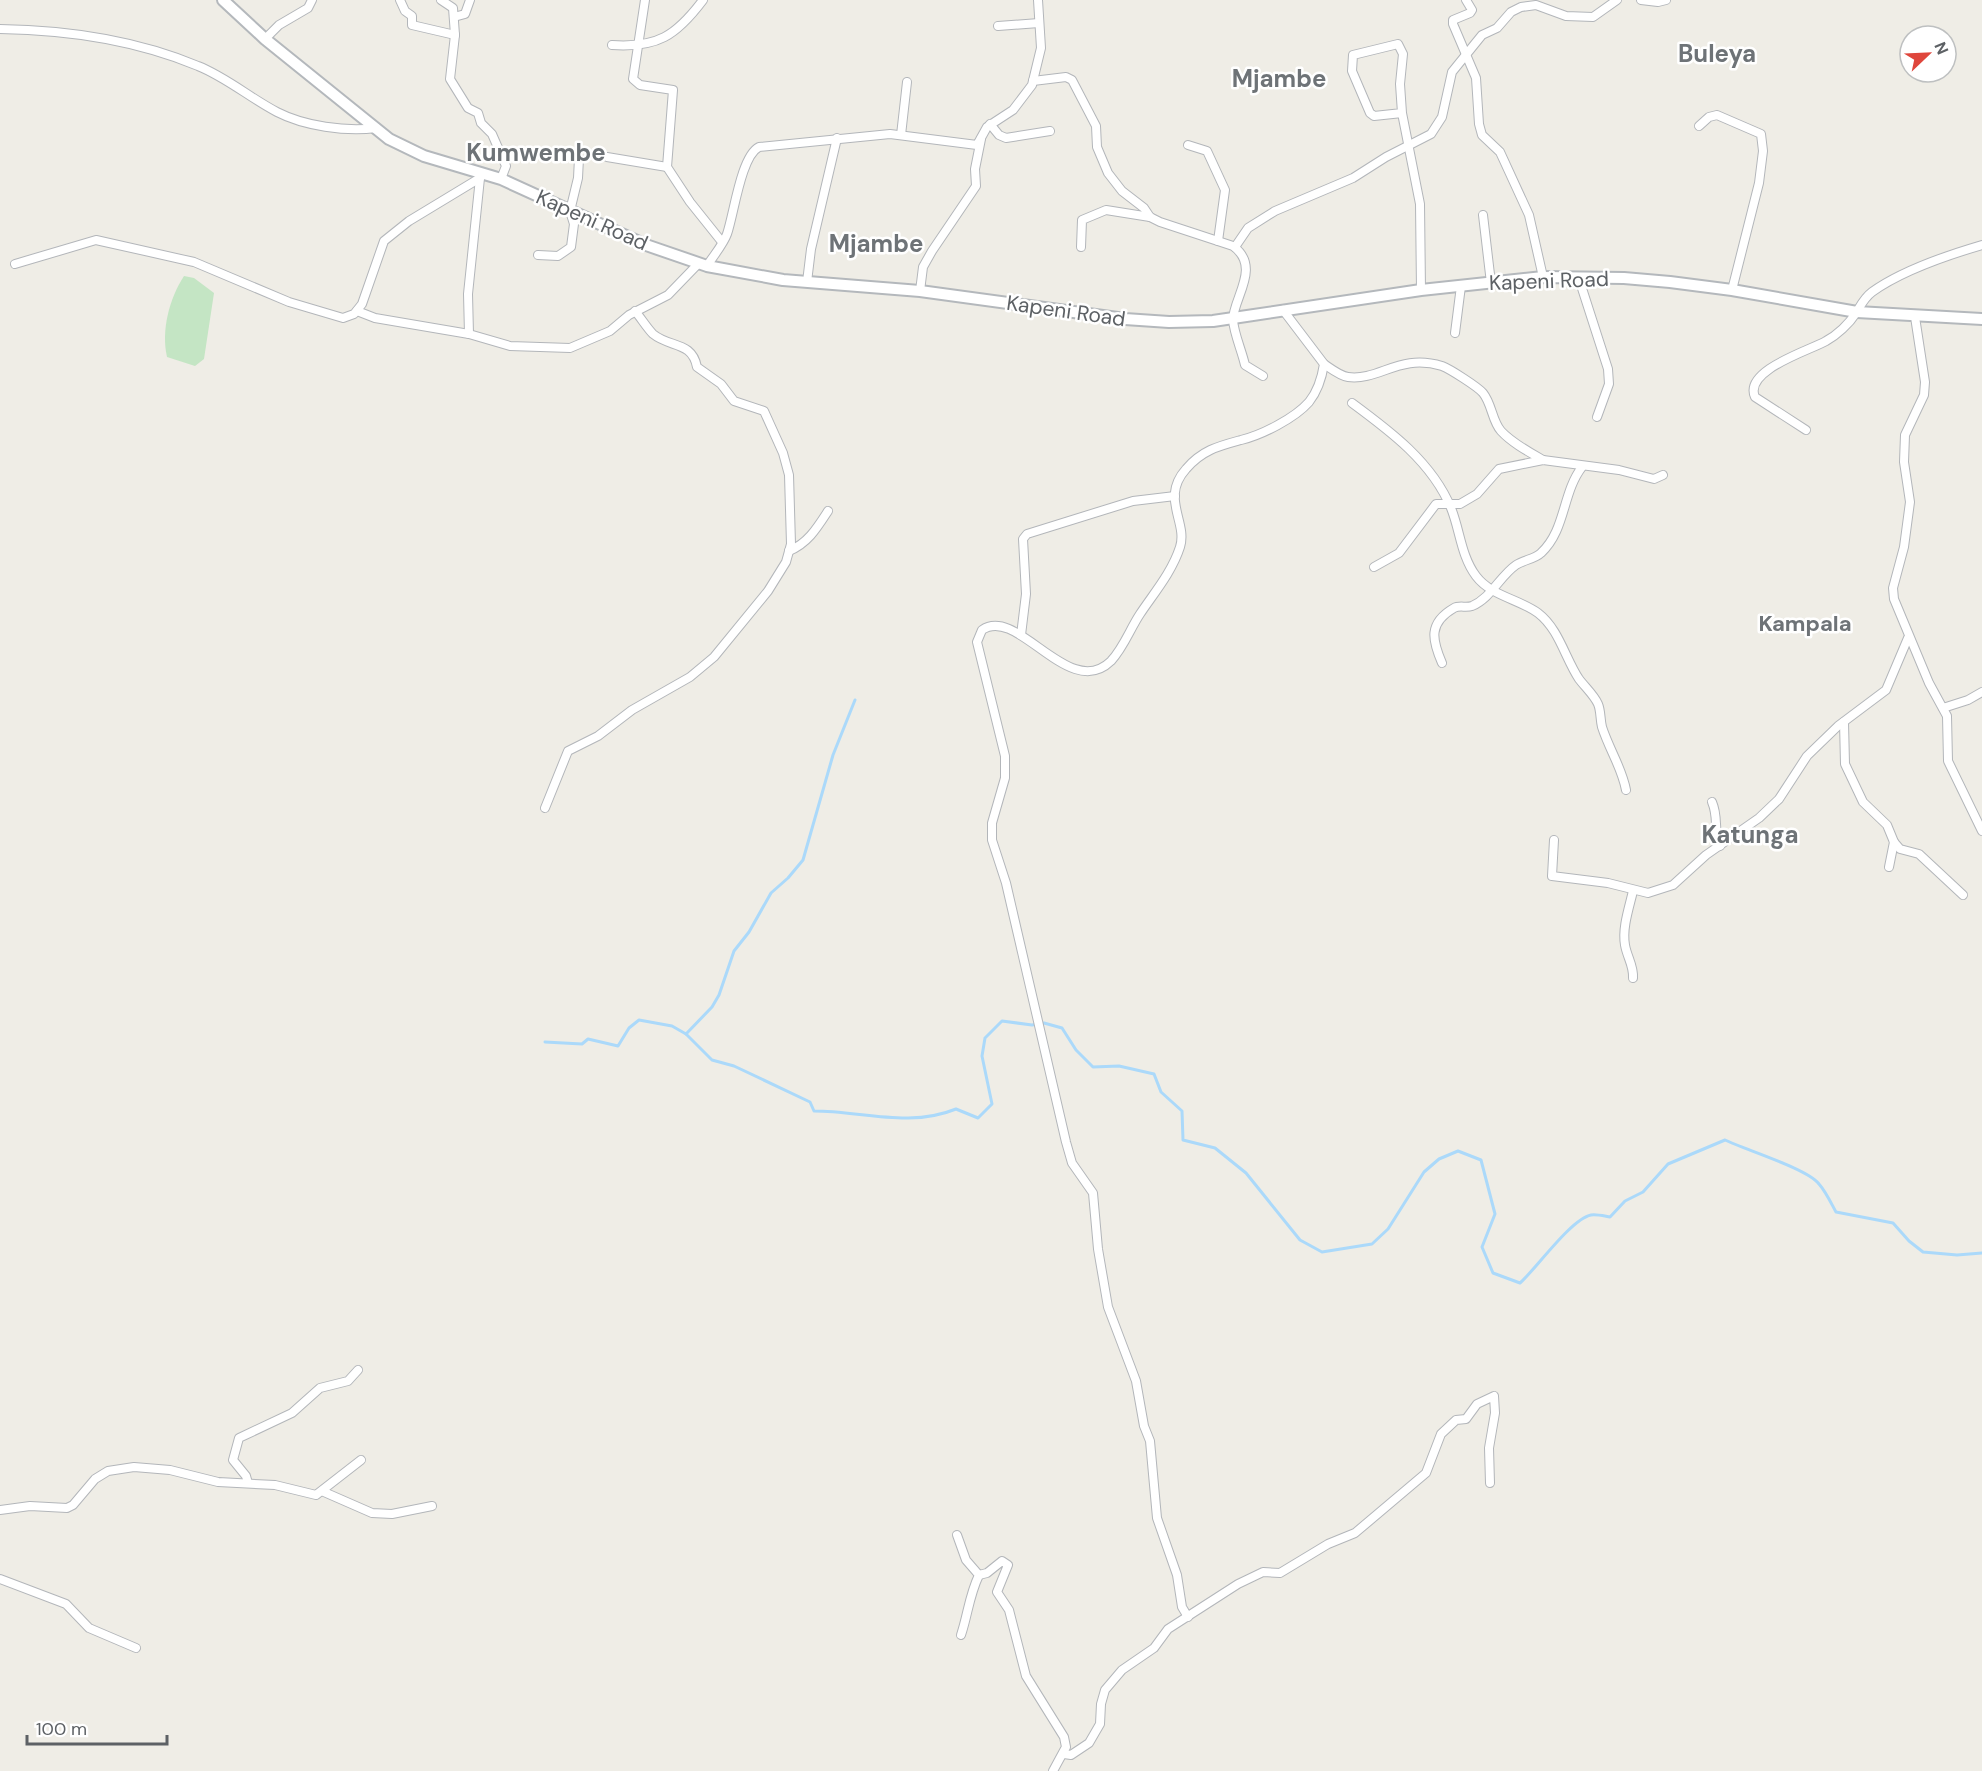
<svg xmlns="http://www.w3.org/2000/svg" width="1982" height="1771" font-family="'DM Sans',sans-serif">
  <rect width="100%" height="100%" fill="#efede6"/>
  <path fill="#c4e5c4" d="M184,276l10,2 20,15 -10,66 -9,7 -28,-9c-6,-26 2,-58 17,-81z"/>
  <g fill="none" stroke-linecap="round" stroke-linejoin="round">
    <g stroke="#abd9fa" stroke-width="3">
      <path d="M686,1034l26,26 22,6 76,36 4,9c47,0 96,17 142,-2l22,9 14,-14 -10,-48 3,-18 17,-17 30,4 12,-2 18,5 14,22 17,17 26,-1 35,8 7,18 21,19 1,29 32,8 31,25 54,67 22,12 50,-8 16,-15 36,-57 15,-13 19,-8 23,9 14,54 -13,33 11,26 27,10c16,-14 51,-64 71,-68 5,-1 13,1 19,2l15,-16 18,-9 25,-28 57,-24c21,10 83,29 94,44 7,8 12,19 17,28l57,11 16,18 14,11 34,3 25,-2"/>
      <path d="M545,1042l37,2 6,-5 30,7 11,-18 10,-8 33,6 14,8 26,-27 7,-12 15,-44 15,-19 22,-39 17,-15 15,-18 30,-105 22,-55"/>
    </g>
    <g stroke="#b3b6ba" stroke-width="10">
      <g id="street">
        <path d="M400,0l5,11 7,5v9l43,10"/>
        <path d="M441,0l12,8 2,27 -5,44 18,29 10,5 3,10 11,11 14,32 -5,13"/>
        <path d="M645,0l-12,79 7,6 33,5 -6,77 23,35 32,40"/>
        <path d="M1466,0l6,10 -2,3 -17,7v4l23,54 3,46 3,11 18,17 29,63 14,62"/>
        <path d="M1641,0l17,2 8,-2"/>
        <path d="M454,17l11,-3 5,-14"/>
        <path d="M998,26l41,-3"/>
        <path d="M0,29c66,1 136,11 198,37 28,11 52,32 79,46 27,14 69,20 99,16"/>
        <path d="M265,39l14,-14 29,-17 4,-8"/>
        <path d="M612,45c45,3 64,-9 91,-45"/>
        <path d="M1033,81l33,-4 6,3 24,46 1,21 11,26 14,18 22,17 6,9 10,5 73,24c29,21 0,52 0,74 1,14 9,31 12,45l18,11"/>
        <path d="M1402,113l-28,3 -4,-3 -18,-42 1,-16 45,-11 5,10 -3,30 2,29 18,91 1,86"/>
        <path d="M990,124l9,11 7,3 44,-7"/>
        <path d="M1699,126l10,-9 8,-2 44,19 2,17 -4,32 -27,107"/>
        <path d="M901,135l6,-53"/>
        <path d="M1188,145l19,6 18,39 -7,51"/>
        <path d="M607,157l60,10"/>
        <path d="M1483,215l8,68"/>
        <path d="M1081,247l1,-27 24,-10 44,7"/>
        <path d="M1235,247l13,-19 27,-17 78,-33 33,-21 45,-23 11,-17 10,-45 30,-37 15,-7 14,-16 10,-5 15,-2 30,11 27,1 24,-17"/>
        <path d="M538,255l20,1 13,-9 3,-23 -4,-13 8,-33 1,-20"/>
        <path d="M15,264l81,-24 98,22 95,40 54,16 11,-4 8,-10 22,-63 25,-20 71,-43"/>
        <path d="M707,266c6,-10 16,-21 20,-32 7,-20 14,-78 32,-87l131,-13 87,11 10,-18 26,-17 19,-25 9,-37 -3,-48"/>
        <path d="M1579,279l29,90 1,15 -12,33"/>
        <path d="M807,282l4,-33 26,-111"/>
        <path d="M920,291l3,-24 9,-16 44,-65 -1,-17 6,-30"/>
        <path d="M357,311l18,7 94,16 41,12 60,2 40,-17 19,-16 39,-20 30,-31"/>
        <path d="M1915,317l10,65 -1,13 -19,40 -1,27 6,40 -6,45 -11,41 1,11 35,84 18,33 1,45 34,70"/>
        <path d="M1455,333l6,-47"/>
        <path d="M469,334l-1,-40 12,-116"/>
        <path d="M1324,364c6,4 16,12 24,13 32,4 51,-24 94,-11 8,3 36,21 41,27 9,11 9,28 18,38 11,12 28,21 42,29"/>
        <path d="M1352,403c38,28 80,59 99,105 9,22 10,48 25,68 15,20 43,23 62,37 21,16 27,45 41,66 6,8 15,16 19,25 3,7 2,15 4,23 7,22 20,41 24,63"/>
        <path d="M1806,430l-51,-33c-12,-27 56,-47 71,-56 11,-6 23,-17 30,-28 5,-8 8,-15 16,-21 29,-21 76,-37 110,-47"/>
        <path d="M789,551c19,-8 28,-23 39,-40"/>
        <path d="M1374,567l25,-14 37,-49h24l17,-10 22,-25 44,-9 76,10 35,9 9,-4"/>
        <path d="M1021,635l5,-41 -3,-55 4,-5 106,-33 42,-5"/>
        <path d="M1442,663c-10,-23 -14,-40 12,-55 5,-3 12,0 18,-2 19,-8 28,-30 44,-41 7,-5 19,-6 25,-12 25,-23 21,-60 41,-86"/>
        <path d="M1943,708l25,-8 14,-8"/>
        <path d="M1844,722l1,42 18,38 24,23 7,17 -5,25"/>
        <path d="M1712,802c7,16 1,28 8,44"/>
        <path d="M545,808l23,-57 30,-15 34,-26 58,-33 24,-20 54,-66 18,-29 5,-18 -2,-69 -6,-22 -19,-42 -30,-10 -13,-17 -24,-17c-5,-26 -27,-19 -44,-33 -6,-6 -12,-16 -18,-23"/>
        <path d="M1554,840l-2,36 56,7 40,10 25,-8 33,-30 53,-37 20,-19 28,-43 31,-30 48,-36 22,-52"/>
        <path d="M1894,842l6,7 19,5 44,41"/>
        <path d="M1633,891c-4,17 -11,37 -8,54 2,12 9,21 8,33"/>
        <path d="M248,1483l-2,-7 -13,-16 6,-22 53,-25 28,-25 28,-7 10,-11"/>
        <path d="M324,1492l48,21 20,1 40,-8"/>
        <path d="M0,1510l30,-4 37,2 6,-3 22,-26 13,-8 26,-4 36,3 48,12 57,3 41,10 45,-35"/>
        <path d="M957,1535l9,25 13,15c-10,21 -11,39 -18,60"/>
        <path d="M979,1575l8,-2 15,-12 6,4 -11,27 12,18 17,66 38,61 2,10 -13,24"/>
        <path d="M0,1579l66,25 23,24 47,20"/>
        <path d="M1188,1617l-6,-10 -5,-32 -20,-57 -7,-77 -6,-15 -8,-45 -28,-74 -10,-58 -5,-56 -21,-30 -6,-21 -60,-259 -14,-43v-17l13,-45v-22l-28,-114 5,-12c36,-25 87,72 129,31 13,-14 19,-32 29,-47 14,-21 32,-42 40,-67 8,-25 -20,-49 6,-78 16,-19 33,-23 55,-29 21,-5 54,-22 68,-38 8,-10 13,-25 15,-38l-41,-54"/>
        <path d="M1064,1754l7,1 18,-12 11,-19 1,-20 4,-14 17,-20 32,-22 14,-19 70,-45 25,-12 17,1 48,-29 27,-11 71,-60 15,-39 15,-14 10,-1 11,-15 17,-8 1,17 -6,35 1,35"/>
      </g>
    </g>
    <g stroke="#b4b8bc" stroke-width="14">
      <path id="secondary" d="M223,0l42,39 124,100 35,17 77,23 145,66 61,21 76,14 137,11 205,28 44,3 44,-1 208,-31 122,-13 81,1 46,4 62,8 125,22 125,7"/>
    </g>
    <use href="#street" stroke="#fff" stroke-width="8"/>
    <use href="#secondary" stroke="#fff" stroke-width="10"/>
  </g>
  <g text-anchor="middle" stroke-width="5" stroke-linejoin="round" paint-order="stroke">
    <g font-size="21" fill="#5d6165" stroke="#fff">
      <text transform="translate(592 220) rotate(24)" y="7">Kapeni Road</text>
      <text transform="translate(1549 281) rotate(-2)" y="7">Kapeni Road</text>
      <text transform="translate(1066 311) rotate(8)" y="7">Kapeni Road</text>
    </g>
    <g font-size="22" font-weight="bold" fill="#6e7377" stroke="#fff">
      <text x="1805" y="631">Kampala</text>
    </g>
    <g font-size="24" font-weight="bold" fill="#6e7377" stroke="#fff">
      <text x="1717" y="62">Buleya</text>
      <text x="1279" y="87">Mjambe</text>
      <text x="536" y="161">Kumwembe</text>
      <text x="876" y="252">Mjambe</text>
      <text x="1750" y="843">Katunga</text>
    </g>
  </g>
  <g transform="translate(1928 54) rotate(67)"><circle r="28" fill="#ffffff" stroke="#bec0c1" stroke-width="1.5"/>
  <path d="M0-4.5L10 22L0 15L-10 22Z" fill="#df463c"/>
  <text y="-9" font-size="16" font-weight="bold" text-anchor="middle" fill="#5d6165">N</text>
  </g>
  <path d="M27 1735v9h140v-9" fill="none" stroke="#5d6165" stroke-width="3"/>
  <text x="36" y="1735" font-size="18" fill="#5d6165" stroke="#ffffff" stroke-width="4.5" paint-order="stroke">100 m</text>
</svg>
